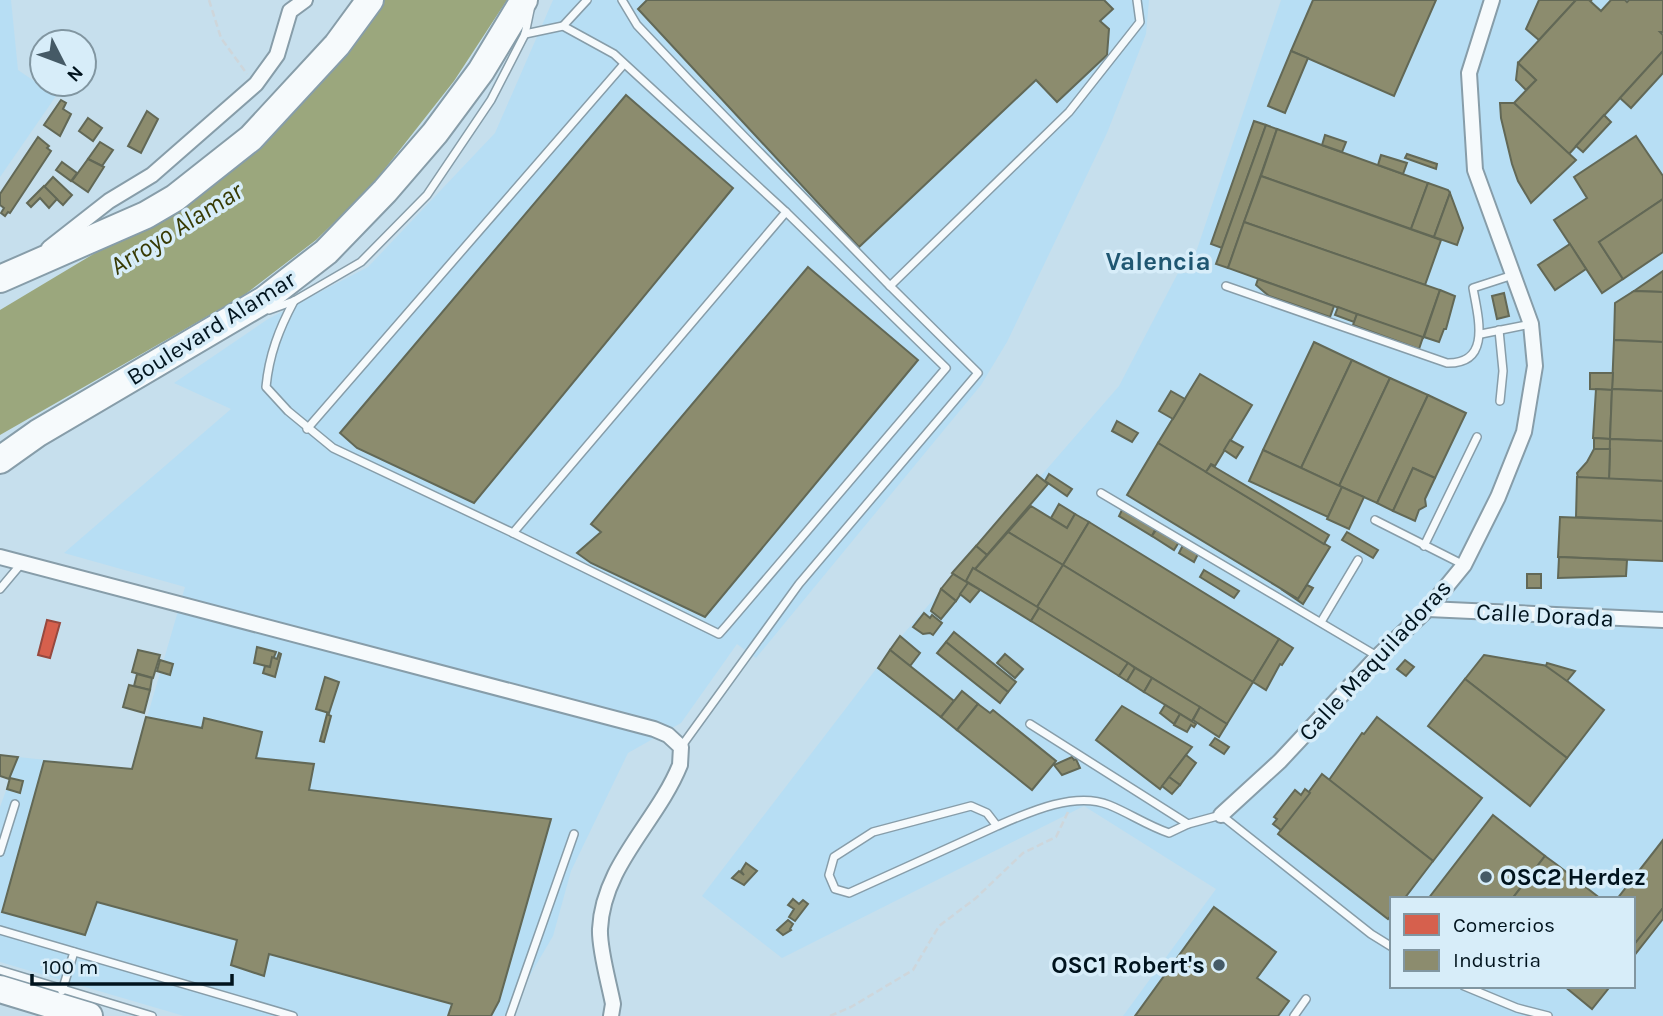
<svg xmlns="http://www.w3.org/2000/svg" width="1663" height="1016" font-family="Karla,sans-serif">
  <rect width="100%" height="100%" fill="#c6dfed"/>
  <g fill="#b7def4" fill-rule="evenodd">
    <path d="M0,0h11l7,70 38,26 -56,81z"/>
    <path d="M553,0h596l-3,34 -39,99 -100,209 -26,43 -225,273 -19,-14 -56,79 -53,30 -57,118 -18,65 -47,80h-322l-184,-54v-155l18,-50 114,12 53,-182 -121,-34 167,-144 -57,-26 94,-64 100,-52 127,-134z"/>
    <path d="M1281,0h382v1016h-540l93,-127 -132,-83 -302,152 -80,-62 197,-257 220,-253 59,-113h11zM1392,899h241v87h-241z"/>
  </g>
  <path fill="#9ba77d" d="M374,0h133l-53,81 -85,108 -53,51 -73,56 -243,139v-125l192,-115z"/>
  <path fill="#d6604d" stroke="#96493f" stroke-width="2" d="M47,620l13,3 -10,35 -12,-3z"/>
  <g fill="#8c8c6e" stroke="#626856" stroke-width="2">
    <path d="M647,0h457l9,9 -13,12 9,8 -2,26 -50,47 -21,-22 -177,167 -221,-238z"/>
    <path d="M1313,0h123l-42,96 -103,-45z"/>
    <path d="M1539,0h37l-37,40 -13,-11z"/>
    <path d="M1576,0h16l-2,1 11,10 10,-11h14l2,2 2,-2h34v32h-3l3,3v16l-94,103 -55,-51 22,-23 -18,-17z"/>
    <path d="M1291,51l17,7 -23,55 -17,-7z"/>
    <path d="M1663,51v22l-32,35 -11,-10z"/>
    <path d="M1518,63l18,17 -10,10 -10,-10z"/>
    <path d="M626,95l107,93 -259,315 -117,-55 -17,-15z"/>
    <path d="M61,100l5,3 -3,6 8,5 -11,22 -16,-11z"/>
    <path d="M1500,103h14l62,57 -45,43 -13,-22 -6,-17 -11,-46z"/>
    <path d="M147,111l11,8 -17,34 -13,-7z"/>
    <path d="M1604,115l7,7 -28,30 -7,-6z"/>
    <path d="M88,118l14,10 -9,13 -14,-10z"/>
    <path d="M1254,121l12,4 -44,123 -11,-4z"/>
    <path d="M1266,125l11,4 -49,139 -12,-4z"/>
    <path d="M1277,129l151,54 -17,46 -150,-53z"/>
    <path d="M1325,135l21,7 -4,10 -20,-7z"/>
    <path d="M1636,136l27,40v23l-64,43 24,37 -21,14 -48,-73 33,-22 -13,-21z"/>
    <path d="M38,137l11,9 -2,2 4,3 -41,62 -2,-1 -3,4 -4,-3 3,-5 -4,-3v-11z"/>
    <path d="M100,142l13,8 -11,16 -14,-7z"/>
    <path d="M1407,154l30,10 -1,5 -31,-11z"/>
    <path d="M1381,155l26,8 -4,11 -25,-9z"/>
    <path d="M88,159l16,8 -16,25 -16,-11z"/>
    <path d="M62,162l15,11 -6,8 -15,-11z"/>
    <path d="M1261,176l180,64 -16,45 -181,-63z"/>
    <path d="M53,177l19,18 -9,10 -19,-18z"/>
    <path d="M1428,183l20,7 2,3 -16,44 -23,-8z"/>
    <path d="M44,186l13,13 -8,9 -9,-10 -9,9 -4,-4z"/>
    <path d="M1450,193l13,35 -6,17 -23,-8z"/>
    <path d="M1663,199v53l-40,27 -24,-37z"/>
    <path d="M1244,222l196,68 -17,48 -195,-70z"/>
    <path d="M1570,244l16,25 -31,21 -17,-25z"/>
    <path d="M808,267l110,93 -213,257 -114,-54 -14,-10 24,-21 -10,-8z"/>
    <path d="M1663,271v21l-29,-1z"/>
    <path d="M1258,279l76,27 -4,11 -61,-21 -13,-11z"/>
    <path d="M1440,290l15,6 -9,33h-2l-5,13 -15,-5z"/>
    <path d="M1634,291l29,1v50l-49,-2 1,-37z"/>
    <path d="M1504,293l5,23 -12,3 -5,-23z"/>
    <path d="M1338,307l19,7 -3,8 -19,-7z"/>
    <path d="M1357,314l66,23 -4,12 -66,-24z"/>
    <path d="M1614,340l49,2v49l-51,-2z"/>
    <path d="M1314,342l38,18 -51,108 -38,-18z"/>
    <path d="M1352,360l38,18 -51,108 -38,-18z"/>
    <path d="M1590,373h23l-1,17 -22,-1z"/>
    <path d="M1200,374l52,31 -37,61 -4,-2 -5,8 -48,-29z"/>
    <path d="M1390,378l38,17 -51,108 -38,-17z"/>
    <path d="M1596,389l16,1 -2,49 -17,-1z"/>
    <path d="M1612,389l51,2v50l-53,-2z"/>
    <path d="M1171,391l14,8 -12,20 -14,-8z"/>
    <path d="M1428,395l38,18 -31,65 -22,-10 -20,43 -16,-8z"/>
    <path d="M1117,421l21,12 -6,9 -20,-11z"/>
    <path d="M1594,438l16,1v10h-16z"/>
    <path d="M1610,439l53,2v40l-54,-2z"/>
    <path d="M1230,440l13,7 -7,11 -12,-8z"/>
    <path d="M1158,443l172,104 -32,52 -171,-104z"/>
    <path d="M1594,449h16l-1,30 -31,-1 -1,-5 10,-11z"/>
    <path d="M1263,450l79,37 -14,30 -79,-36z"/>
    <path d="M1211,465l118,70 -5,9 -118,-72z"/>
    <path d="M1413,468l22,10 -10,21 1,7 -7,4 -4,11 -22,-10z"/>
    <path d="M1049,474l23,15 -5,7 -22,-15z"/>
    <path d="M1037,475l11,9 -61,71 -11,-9z"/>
    <path d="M1577,477l86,4v40l-87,-4z"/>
    <path d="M1342,487l22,10 -15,32 -22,-10z"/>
    <path d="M1059,504l16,10 -8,14 -16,-10z"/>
    <path d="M1031,506l36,22 8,-14 14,8 -26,43 -55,-33z"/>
    <path d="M1123,508l33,20 -4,8 -33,-20z"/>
    <path d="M1560,517l103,4v40l-105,-4z"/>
    <path d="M1089,522l190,117 -26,43 -190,-117z"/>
    <path d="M1156,530l23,12 -5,8 -22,-14z"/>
    <path d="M1008,532l55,33 -26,42 -62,-38z"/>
    <path d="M1347,532l31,18 -5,8 -31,-18z"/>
    <path d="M1183,545l15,9 -4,8 -15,-9z"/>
    <path d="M976,546l11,9 -12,14 -2,-1 -7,14 -14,-9z"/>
    <path d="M1559,557l68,3 -1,16 -68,2z"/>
    <path d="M1063,565l190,117 -26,42 -190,-117z"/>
    <path d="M973,568l66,40 -8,13 -65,-40z"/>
    <path d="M1204,570l35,21 -5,7 -34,-21z"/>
    <path d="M953,574l15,9 -12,18 -15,-12z"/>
    <rect x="1527" y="574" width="14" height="14"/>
    <path d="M968,583l12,7 -10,12 -10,-8z"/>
    <path d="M1307,585l6,3 -10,16 -22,-15 17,10z"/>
    <path d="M941,589l15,12 -15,18 -10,-8z"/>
    <path d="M1039,608l89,55 -9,13 -88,-55z"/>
    <path d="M924,613l6,5 2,-3 10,8 -9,12 -3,-2 -7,1 -10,-7z"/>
    <path d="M954,632l62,50 -8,10 -62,-50z"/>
    <path d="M900,636l20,17 -10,13 -20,-16z"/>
    <path d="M1279,639l14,9 -11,17 -2,-1 -14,26 -13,-8z"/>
    <path d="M946,642l62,50 -8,11 -63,-50z"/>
    <path d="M257,647l19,5 -6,15 -16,-4z"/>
    <path d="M138,650l22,5 -7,23 -21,-6z"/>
    <path d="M890,650l64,51 -13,16 -63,-49z"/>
    <path d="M279,653l2,1 -6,23 -12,-4 2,-7 5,1 2,-10 5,2z"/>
    <path d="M1005,654l18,15 -8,9 -18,-15z"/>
    <path d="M1484,655l64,11 56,44 -37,48 -102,-79z"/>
    <path d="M160,660l13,4 -3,11 -13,-4z"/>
    <path d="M1405,660l9,7 -8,9 -9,-7z"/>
    <path d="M1128,663l7,5 -8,13 -8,-5z"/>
    <path d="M1547,663l28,8 -8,10 -21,-15z"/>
    <path d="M1135,668l17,10 -8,14 -17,-11z"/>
    <path d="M137,674l15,4 -2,12 -16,-4z"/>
    <path d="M325,677l14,5 -10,31 -13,-4z"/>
    <path d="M1152,678l48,29 -8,14 -48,-29z"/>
    <path d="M1465,679l102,79 -37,48 -102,-80z"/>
    <path d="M129,685l21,5 -6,23 -21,-6z"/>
    <path d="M962,691l16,13 -21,26 -16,-13z"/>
    <path d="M978,704l12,9 3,-3 63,51 -24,29 -75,-60z"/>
    <path d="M1165,705l15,9 -6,10 -14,-11z"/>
    <path d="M1122,706l70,41 -32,42 -64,-49z"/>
    <path d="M1200,707l27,17 -8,13 -26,-17z"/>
    <path d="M327,714l4,2 -7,26 -4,-1z"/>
    <path d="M1180,714l16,10 -2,3 -3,-2 -4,7 -13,-7z"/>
    <path d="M146,717l56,11 2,-10 58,14 -6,26 58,6 -5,26 242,29 -52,182 -8,15h-43l4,-12 -183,-50 -5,22 -33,-11 6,-25 -140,-38 -12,33 -83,-23 42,-151 88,8z"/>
    <path d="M1377,717l105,81 -49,63 -104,-81 33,-47 2,1z"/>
    <path d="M1215,738l14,9 -5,7 -14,-9z"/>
    <path d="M0,755l18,2 -9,22 -9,-3z"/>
    <path d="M1186,755l10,8 -16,22 -11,-8z"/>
    <path d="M1072,757l2,3 2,-1 4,9 -18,7 -8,-10z"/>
    <path d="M1322,774l111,87 -29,38h-12v15l-4,5 -110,-85z"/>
    <path d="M1169,777l11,8 -8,9 -10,-8z"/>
    <path d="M10,778l13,3 -3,12 -13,-4z"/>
    <path d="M1305,789l5,4 -29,37 -8,-6 4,-5 -3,-2 21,-27 6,5z"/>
    <path d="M1493,815l52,41 -33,43h-84z"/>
    <path d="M1663,840v68l-30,38v-47h-16z"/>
    <path d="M1545,856l11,8 45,35h-89z"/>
    <path d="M746,863l11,8 -13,14 -12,-7 7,-7 5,4 -3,-4z"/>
    <path d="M793,899l6,5 4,-4 5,4 -13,17 -6,-4 5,-8 -6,-4z"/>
    <path d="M1214,907l62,45 -19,26 32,23 -11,15h-143z"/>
    <path d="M1663,908v11l-30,38v-11z"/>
    <path d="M788,920l5,4 -3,5 1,1 -8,5 -6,-5z"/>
    <path d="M1564,986h41l3,3 -16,20z"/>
  </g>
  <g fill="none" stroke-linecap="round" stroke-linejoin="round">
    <g stroke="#879da9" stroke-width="10">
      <g id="lane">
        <path d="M622,0l15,25 54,57 199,204"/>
        <path d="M563,26l24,-26"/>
        <path d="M1226,286l221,77c45,1 31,-46 26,-75l40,-13"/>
        <path d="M294,301c-15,28 -25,54 -28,86l22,24 45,37 180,85 273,-321 -172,-158 -51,-28 -38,8"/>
        <path d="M269,310l25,-9 67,-39 66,-67 64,-95 34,-66 5,-24"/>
        <path d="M1499,330l4,41 -3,30"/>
        <path d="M1481,334l50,-10"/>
        <path d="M307,429l317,-365"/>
        <path d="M1101,493l276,163"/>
        <path d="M1375,520l89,45"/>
        <path d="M513,533l206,101 8,-9 219,-257 -160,-156"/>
        <path d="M1424,546l53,-109"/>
        <path d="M0,589l21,-25"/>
        <path d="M1321,622l37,-62"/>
        <path d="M1030,724l158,100 33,-9 150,119 21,13"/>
        <path d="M681,747l118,-163 179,-211 -88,-87 179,-174 71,-90 -3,-22"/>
        <path d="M997,826l-10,-13 -16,-7 -98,26 -39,25 -5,18 6,14 14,4 148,-67c32,-14 78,-35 112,-21 20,8 39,21 60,28l19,-9"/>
        <path d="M0,852l15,-48"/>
        <path d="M0,930l293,86"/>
        <path d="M0,970l152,46"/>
        <path d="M1464,986l53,22 31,8"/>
        <path d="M62,991l12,-39"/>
        <path d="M510,1016l64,-182"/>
        <path d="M1294,1016l12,-17"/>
      </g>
    </g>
    <g stroke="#879da9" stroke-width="18">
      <g id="street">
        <path d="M49,248l60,-47 43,-26 104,-91 21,-29 13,-44 15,-11"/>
        <path d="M0,557l654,172 14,6 13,12 -1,18c-23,57 -77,100 -80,164 -1,20 9,54 13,75l-2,12"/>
        <path d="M1428,609l235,11"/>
        <path d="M1221,815l59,-54 98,-105 50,-47 36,-44 34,-68 26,-65 11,-66 -4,-42 -56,-154 -6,-97 23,-73"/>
      </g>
    </g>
    <g stroke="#879da9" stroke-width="30">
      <g id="highway">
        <path d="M0,279l146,-64 29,-17 76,-60 86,-93 33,-45"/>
        <path d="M0,460l38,-27 226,-133 62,-48 59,-61 50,-58 46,-62 43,-71"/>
        <path d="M0,989l89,27"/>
      </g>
    </g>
    <g stroke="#ced6db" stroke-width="2.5" stroke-dasharray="7 3.5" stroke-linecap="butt">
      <path d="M209,0l12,38 26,36"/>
      <path d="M830,1016l21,-9 62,-37 26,-44 37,-28 47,-45 33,-16 12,-25"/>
    </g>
    <use href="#lane" stroke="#f6fafc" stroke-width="7"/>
    <use href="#street" stroke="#f6fafc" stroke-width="14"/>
    <use href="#highway" stroke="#f6fafc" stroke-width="26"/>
  </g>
  <g fill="#455a66" stroke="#d7edf9" stroke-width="2.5">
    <circle cx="1486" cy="877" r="7"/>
    <circle cx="1219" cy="965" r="7"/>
  </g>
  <g text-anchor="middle" stroke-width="7" stroke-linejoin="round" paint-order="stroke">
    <g font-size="24" fill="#00131d" stroke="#d7edf9">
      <text transform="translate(211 328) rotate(-32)" y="8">Boulevard Alamar</text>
      <text transform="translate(1545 615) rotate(3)" y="8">Calle Dorada</text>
      <text transform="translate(1375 660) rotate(-47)" y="8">Calle Maquiladoras</text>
    </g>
    <g font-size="24" font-weight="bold" fill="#00131d" stroke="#d7edf9" text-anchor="start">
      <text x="1500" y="885">OSC2 Herdez</text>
      <text x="1205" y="973" text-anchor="end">OSC1 Robert's</text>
    </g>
    <g font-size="26" font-style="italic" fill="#373a04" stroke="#d7edf9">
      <text transform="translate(176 228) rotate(-32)" y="9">Arroyo Alamar</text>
    </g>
    <g font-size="26" font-weight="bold" fill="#1f5671" stroke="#d7edf9">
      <text x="1158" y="270">Valencia</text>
    </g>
  </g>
  <rect x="1390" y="897" width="245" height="91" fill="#d7edf9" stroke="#8196a1" stroke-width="2"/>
  <rect x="1404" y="914" width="35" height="21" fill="#d6604d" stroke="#8196a1" stroke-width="2"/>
  <text x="1453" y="932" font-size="21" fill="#00131d">Comercios</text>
  <rect x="1404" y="950" width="35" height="21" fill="#8c8c6e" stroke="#8196a1" stroke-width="2"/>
  <text x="1453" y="967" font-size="21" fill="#00131d">Industria</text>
  <g transform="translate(63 63) rotate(132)"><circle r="33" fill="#d7edf9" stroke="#8196a1" stroke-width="2"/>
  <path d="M0-5L12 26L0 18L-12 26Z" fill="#455a66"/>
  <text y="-10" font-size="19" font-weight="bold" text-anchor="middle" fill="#00131d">N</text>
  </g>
  <path d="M32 974v10h200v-10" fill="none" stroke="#00131d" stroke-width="3.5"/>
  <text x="42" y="974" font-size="21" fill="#00131d" stroke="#d7edf9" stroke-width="5" paint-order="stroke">100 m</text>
</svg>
